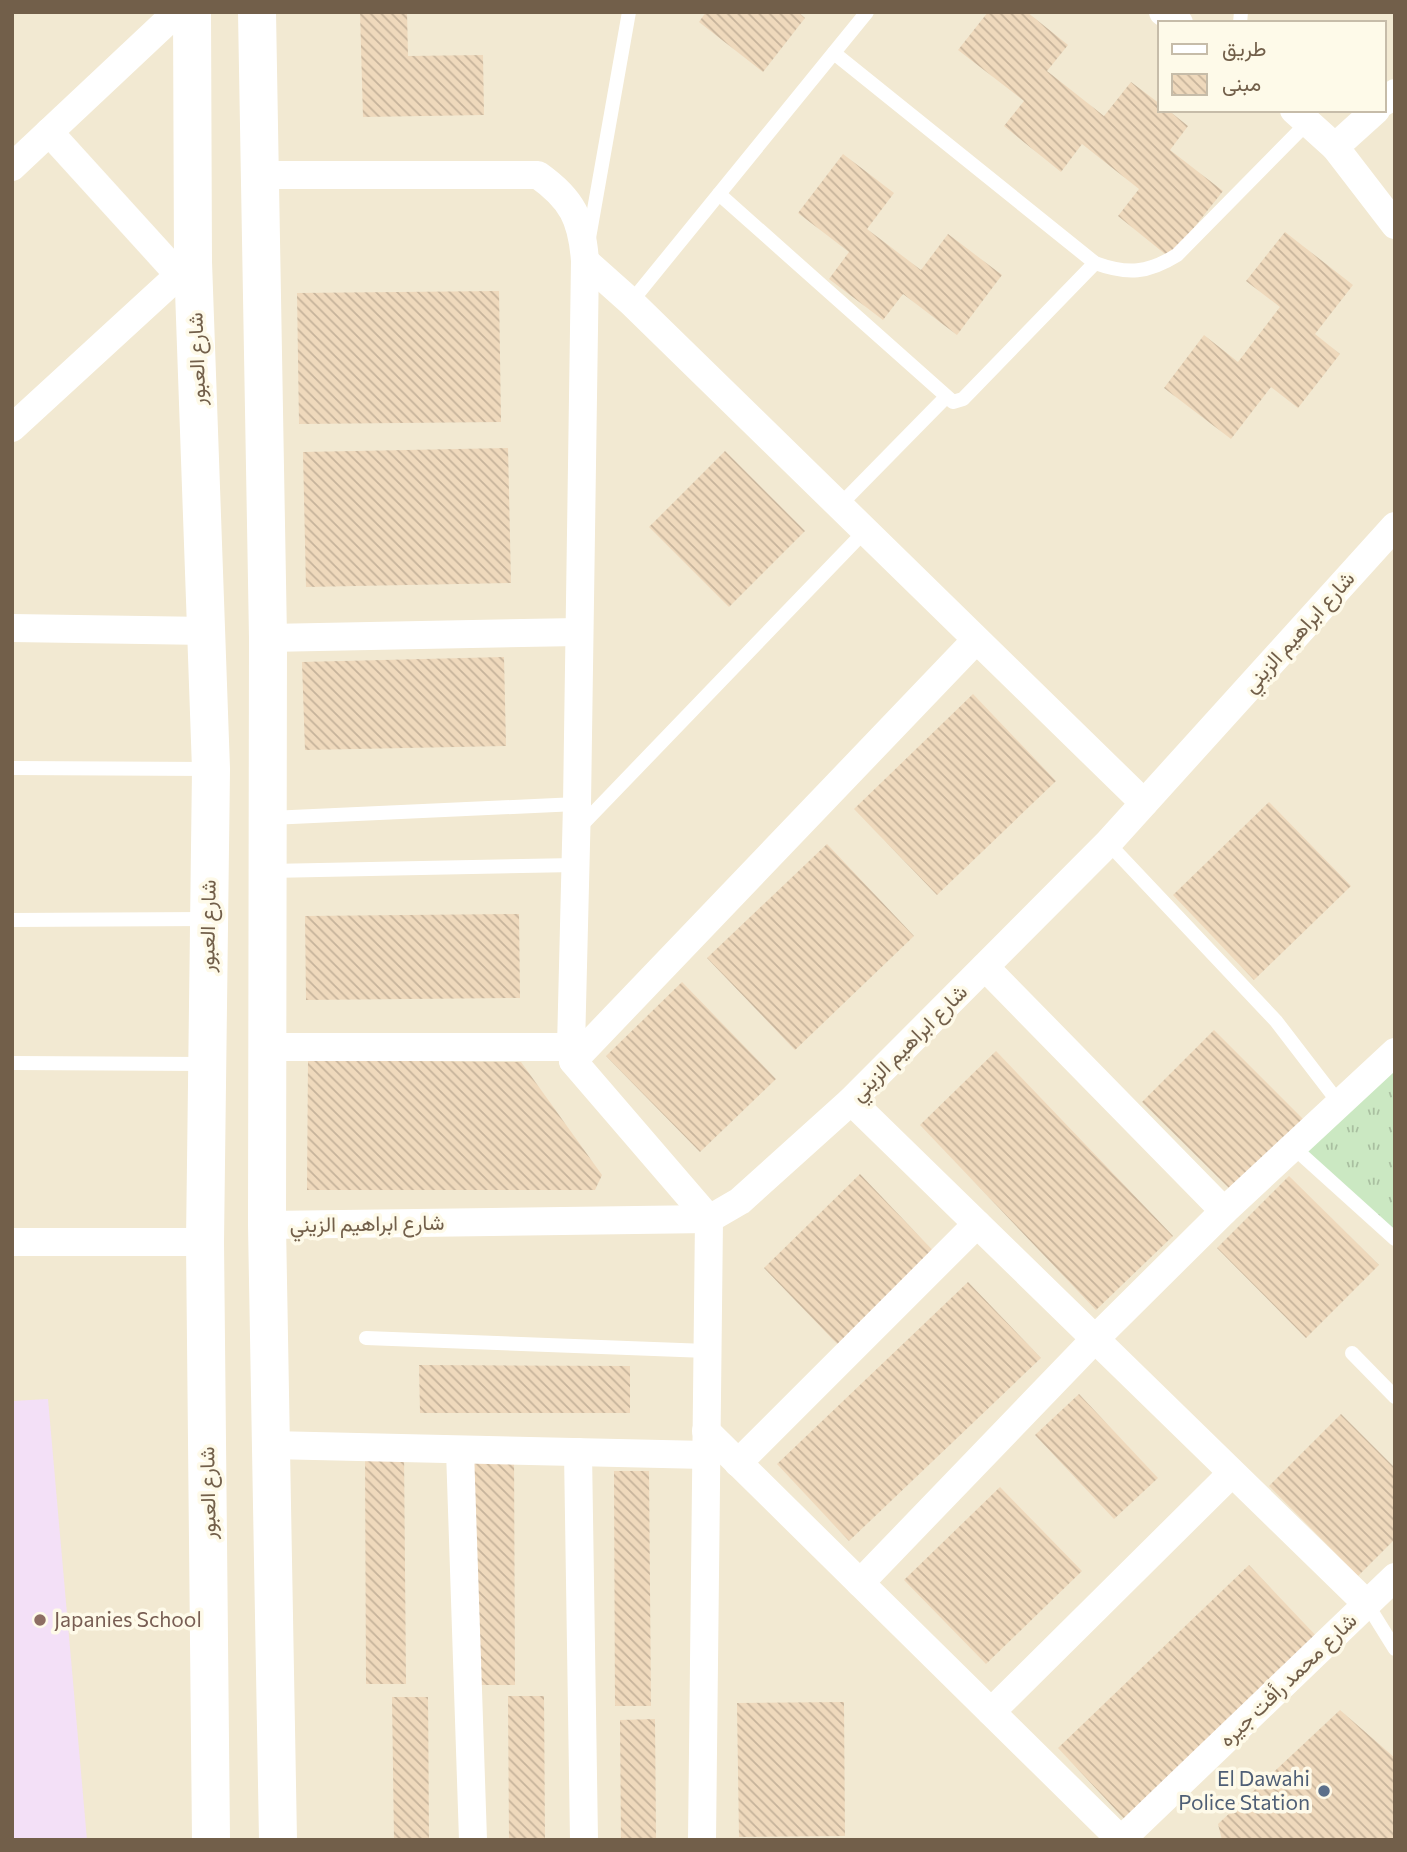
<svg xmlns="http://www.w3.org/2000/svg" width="1407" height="1852" font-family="Commissioner,Vazirmatn,sans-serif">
  <defs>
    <pattern id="grass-tufts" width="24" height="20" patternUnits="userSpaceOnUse" patternTransform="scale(1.75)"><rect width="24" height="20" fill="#cbe8c2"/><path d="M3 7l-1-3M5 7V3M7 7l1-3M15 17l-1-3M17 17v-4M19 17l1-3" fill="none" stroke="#a9bfa0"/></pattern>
    <pattern id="building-back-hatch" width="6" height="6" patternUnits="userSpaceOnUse" patternTransform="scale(1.75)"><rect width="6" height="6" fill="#efd9bc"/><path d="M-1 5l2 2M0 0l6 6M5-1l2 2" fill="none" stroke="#c6b39b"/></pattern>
  </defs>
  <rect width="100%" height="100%" fill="#fbf6e3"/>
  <path fill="#f2e9d2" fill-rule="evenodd" d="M12,12h1383v1828h-1383zM1160,23h224v87h-224z"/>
  <path fill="#f3e0f7" d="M48,1399l39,441 -75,-1v-438z"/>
  <path fill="url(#grass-tufts)" d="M1395,1052v186l-102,-91z"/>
  <g fill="url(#building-back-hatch)">
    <path d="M360,12h47l1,44 75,-1 1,60 -121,2z"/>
    <path d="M706,12h92l7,6 -42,54 -64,-50z"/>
    <path d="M988,12h39l41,33 -21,26 57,45 27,-34 29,22v6h8l20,16 -18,24 53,41 -53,67 -52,-42 21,-27 -57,-45 -21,28 -57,-46 20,-25 -66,-51z"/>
    <path d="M843,154l51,39 -27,36 54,41 27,-36 54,41 -45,60 -54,-41 -20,26 -54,-41 20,-27 -51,-39z"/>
    <path d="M1285,232l68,53 -38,49 25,20 -42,54 -27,-21 -40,52 -67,-51 40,-53 34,27 42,-55 -34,-26z"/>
    <path d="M499,291l2,131 -202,2 -2,-131z"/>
    <path d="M508,448l3,135 -205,4 -3,-135z"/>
    <path d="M725,451l80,80 -76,76 -80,-80z"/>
    <path d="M504,657l2,89 -201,4 -3,-88z"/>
    <path d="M973,694l83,87 -119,114 -83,-86z"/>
    <path d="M1269,802l82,84 -97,94 -81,-85z"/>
    <path d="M827,844l87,92 -119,114 -88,-92z"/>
    <path d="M519,914l1,84 -214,2 -1,-84z"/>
    <path d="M682,982l94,97 -76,73 -94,-96z"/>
    <path d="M1214,1030l90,90 -72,71 -90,-89z"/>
    <path d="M996,1051l177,185 -77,74 -176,-185z"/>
    <path d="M308,1060l213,2 81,113 -7,15h-288z"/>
    <path d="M860,1174l81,85 -96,93 -81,-84z"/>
    <path d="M1289,1176l90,89 -73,73 -89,-90z"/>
    <path d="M968,1282l73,76 -192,183 -72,-77z"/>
    <path d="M419,1365l211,1v47h-210z"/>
    <path d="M1079,1394l79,84 -44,41 -79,-84z"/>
    <path d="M1341,1414l54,54v71l-37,37 -89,-90z"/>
    <path d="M404,1452l2,232h-40l-1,-231z"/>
    <path d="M474,1454h40l1,231h-40z"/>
    <path d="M614,1471h35l2,235h-36z"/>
    <path d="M1000,1487l82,84 -96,93 -82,-84z"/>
    <path d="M1249,1565l73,77 -192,183 -72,-77z"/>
    <path d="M508,1696h36l1,144h-36z"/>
    <path d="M392,1697h36l1,143h-35z"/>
    <path d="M844,1702l1,134 -106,1 -2,-134z"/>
    <path d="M1340,1710l55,48v82h-173l-4,-16z"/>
    <path d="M655,1719l1,121h-35l-1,-120z"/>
  </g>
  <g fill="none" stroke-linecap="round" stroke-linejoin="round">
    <g stroke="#fff" stroke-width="14">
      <path d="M1240,23l1,-11"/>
      <path d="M834,53l261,210c33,12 53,10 82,-8l131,-133"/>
      <path d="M719,194l234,208 10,-3 132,-136"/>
      <path d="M589,238l40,-226"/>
      <path d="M631,302l236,-290"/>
      <path d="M839,506l107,-109"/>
      <path d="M12,768l198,1"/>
      <path d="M270,818l307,-14"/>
      <path d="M579,828l286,-297"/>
      <path d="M1108,843l168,178 63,82"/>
      <path d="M269,871l307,-6"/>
      <path d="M12,920l195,-1"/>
      <path d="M12,1063l194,1"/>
      <path d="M1293,1147l102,92"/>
      <path d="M366,1338l341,13"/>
      <path d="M1352,1353l43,44"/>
      <path d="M1367,1604l28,45"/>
    </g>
    <g stroke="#fff" stroke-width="28">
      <path d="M1163,12l16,11"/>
      <path d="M1384,102l11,-9"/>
      <path d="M1294,110l41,37 60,78"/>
      <path d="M49,132l130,143"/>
      <path d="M1335,147l41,-37"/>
      <path d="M12,167l165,-155"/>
      <path d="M259,175h279c34,24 44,44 47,86l-8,543 -6,243 2,14 136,158 -7,621"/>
      <path d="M585,261l46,41 513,501"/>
      <path d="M12,428l181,-166"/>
      <path d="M12,628l196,3"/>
      <path d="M268,638l311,-6"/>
      <path d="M985,967l239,244"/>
      <path d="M267,1047h304"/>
      <path d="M573,1061l403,-421"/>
      <path d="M851,1101l516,503"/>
      <path d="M267,1225l442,-6 31,-18 111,-100 257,-258 287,-317"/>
      <path d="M12,1242h193"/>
      <path d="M706,1431l415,409"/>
      <path d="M271,1445l435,10"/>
      <path d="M460,1450l13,390"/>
      <path d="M578,1452l6,388"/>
      <path d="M738,1463l239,-239"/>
      <path d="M860,1583l235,-244 129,-128 171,-159"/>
      <path d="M991,1712l241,-239"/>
      <path d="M1121,1840l274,-263"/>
    </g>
    <g stroke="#fff" stroke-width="38">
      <path d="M192,12l1,250 18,507 -6,473 6,598"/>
      <path d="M257,12l11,626 -1,587 11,615"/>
    </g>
  </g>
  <circle fill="#8d6e63" stroke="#fefae9" stroke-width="2.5" cx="40" cy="1620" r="7"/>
  <circle fill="#5c6f8a" stroke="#fefae9" stroke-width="2.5" cx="1324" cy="1791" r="7"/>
  <g text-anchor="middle" stroke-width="7" stroke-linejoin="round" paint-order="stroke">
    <g font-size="21" fill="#725f4a" stroke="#fefae9">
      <text transform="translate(197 359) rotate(-92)" y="7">شارع العبور</text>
      <text transform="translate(1299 632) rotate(-48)" y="7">شارع ابراهيم الزيني</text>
      <text transform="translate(208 926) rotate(-89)" y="7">شارع العبور</text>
      <text transform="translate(909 1043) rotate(-45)" y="7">شارع ابراهيم الزيني</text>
      <text transform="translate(367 1224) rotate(-1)" y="7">شارع ابراهيم الزيني</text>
      <text transform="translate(208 1493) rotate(-91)" y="7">شارع العبور</text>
      <text transform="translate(1288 1680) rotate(-44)" y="7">شارع محمد رأفت جيره</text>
    </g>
    <g font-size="21" fill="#785e54" stroke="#fefae9" text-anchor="start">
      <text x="54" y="1627">Japanies School</text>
    </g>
    <g font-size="21" fill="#4e5e75" stroke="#fefae9" text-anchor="end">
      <text x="1310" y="1786">El Dawahi<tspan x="1310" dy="24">Police Station</tspan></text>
    </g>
  </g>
  <rect width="1407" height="1852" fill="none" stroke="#725f4a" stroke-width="28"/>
  <rect x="1158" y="21" width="228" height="91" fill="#fefae9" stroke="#c6bca9" stroke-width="2"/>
  <rect x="1172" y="44" width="35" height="10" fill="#ffffff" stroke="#c6bca9" stroke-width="2"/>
  <text x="1222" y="56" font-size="21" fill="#725f4a">طريق</text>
  <rect x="1172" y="74" width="35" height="21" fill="url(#building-back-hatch)" stroke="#c6bca9" stroke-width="2"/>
  <text x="1222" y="91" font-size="21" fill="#725f4a">مبنى</text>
</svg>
